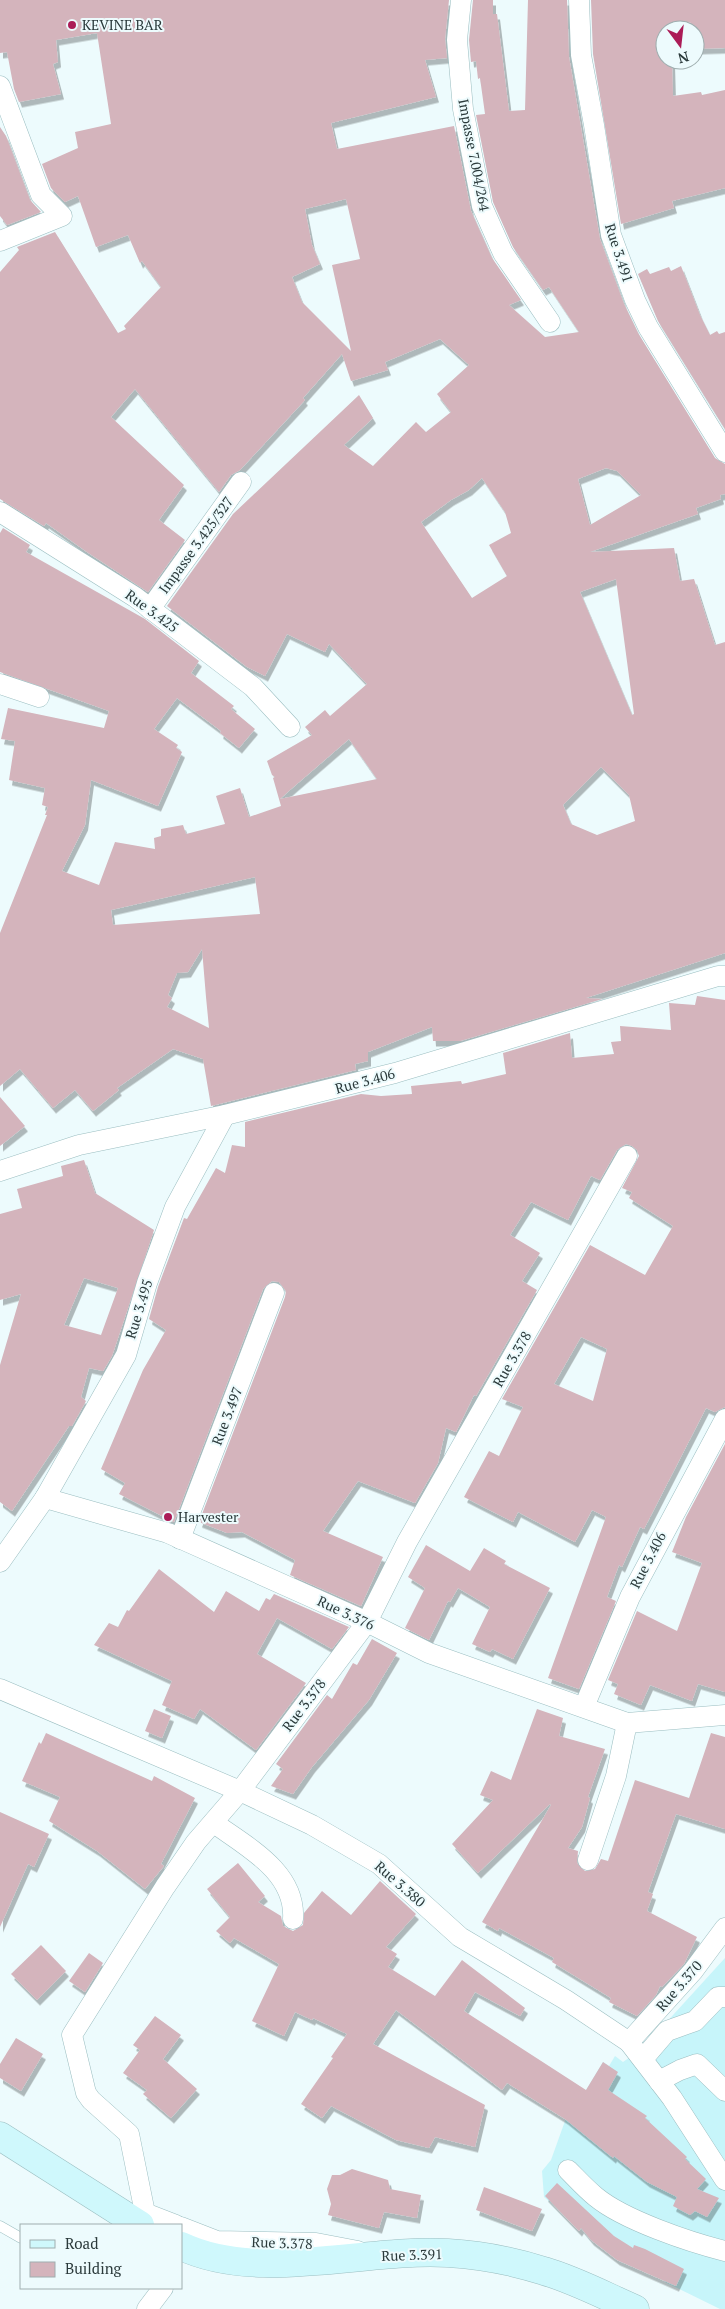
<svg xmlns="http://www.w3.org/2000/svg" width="725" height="2309" font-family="'PT Serif',serif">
  <defs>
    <filter id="shadow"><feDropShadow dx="3" dy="5.5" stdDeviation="0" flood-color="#0004"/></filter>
  </defs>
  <rect width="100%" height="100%" fill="#edfbfd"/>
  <path fill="#c7f5fa" d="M725,1958v351h-5l-55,-27 -5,-10 -68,-31 -11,-13 -37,-31 -2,-26 9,-11 14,-39 12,-16 26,-43 6,4 6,-10 8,6 20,-14z"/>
  <g fill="#d4b4bc" fill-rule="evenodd" filter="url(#shadow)">
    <path d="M0,0h449l-4,39 2,19 -22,2 11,37 -105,26 6,26 117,-23 17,85 21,47 29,42 -12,5 36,32 34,-5 -30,-45 -6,3 -30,-43 -20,-45 -17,-87 9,-1 -5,-36 -2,1 -2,-18 -5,1 -2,-22 4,-40h20v14h4l12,97 16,-1 3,-110h39l2,57 31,182 24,65 14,29 77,125 10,6v30l-5,1 1,4 -25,9 2,6 -108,38 84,-4 6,33 14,-2 21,66 10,-3v311l-139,45 16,1 -142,42h-27l-1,-14 -64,25v9l-13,3 1,6 -145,36 -8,-47 -30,-10 -56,39 2,2 -26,21 -18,-21 -22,18 -33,-39 -20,17v-153l47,-118h-2l3,-8 -6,-2 3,-17 -36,-8 6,-39 -14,-2 7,-31 96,20 5,-17 -109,-39v-139l3,-5 27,17 -4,7 119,67 54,42 -8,12 43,33 -3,3 24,20 -16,19 -19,-15 1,-2 -44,-33 -23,31 24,16 -2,3 6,4 -24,54 -67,-26 -6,45 -23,46 37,14 16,-43 40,7 -1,-11 7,-2v-7l22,-4 3,9 39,-10 -9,-28 24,-8 9,29 32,-11 -8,-28 2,-1 -3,-2 -5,-14 45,-26 -7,-8 20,-17 5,6 37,-32 -38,-40 -4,8 -38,-18 -22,42 -18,-9 -80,-61 66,-92 126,-119 14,23 -29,27 29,21 43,-44 10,10 25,-20 -14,-18 32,-29 -29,-26 -55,23 3,8 -37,11 -9,-27 -39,44 2,2 -65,70 -9,5 -12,17 -84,-103 -24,28 73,68 -25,35 26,20 -37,52 -61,-40 -41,-29 -2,3 -44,-27v-227l19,-22 -2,-3 38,-15 63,101 8,-4 -2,-3 37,-39 -19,-26 -2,2 -12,-28 -32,12 -18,-51 -13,6 -14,-14 -9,-24 36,-16 -3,-16 36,-8 -14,-91 -41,7 2,22 -5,2 8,30 -42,8 -5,-13 -7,-37 -7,1zM346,199l14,60 -28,6 19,86 -49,-49 -10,-25 28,-13 -8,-19 -7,-36zM606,468l11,3 24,24 -51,30 -12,-46zM482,478l23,34 6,21 -22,12 18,31 -35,22 -51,-76 30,-22 18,-10zM616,579l18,135 -2,1 -52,-123zM349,739l28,40 -97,20 10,-9zM601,767l28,28 6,26 -38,14 -26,-11 -8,-19zM255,877l5,37 -147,11 -2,-15zM202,949l4,48 3,31 -42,-21 5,-9 -4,-3 9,-22 11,-1z"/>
    <path d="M591,0h134v48l-30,1v-19h-30v30h7l1,36 28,-4 1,3 23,-5v98l-53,13 2,7 -53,16 -28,-170z"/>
    <path d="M0,127l6,9 24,64 11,12 -34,13 -7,-9z"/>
    <path d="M681,266l19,49 10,20 7,-4 2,3 6,-2v97l-67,-108 -20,-47 9,-5 3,5 19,-7 2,4z"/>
    <path d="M697,996l28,4v407l-10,5 -9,-4 -62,121 -4,-2 -18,40 -3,-2 -12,32 9,4 -37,88 -31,-11 58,-161 -14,-7 -17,32 -57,-30 -5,10 -49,-25 25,-46 10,5 24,-49 -21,-8 88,-154 55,30 28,-49 -44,-28 3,-6 -10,-4 17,-32 -2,-6 -5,-4 -6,-2 -9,6 -17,30 -9,-4 -23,44 -37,-18 -21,33 30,18 -18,28 15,9 -61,106 -2,-1 -18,37 -10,-4 -8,35 -23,40 -57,-22 -35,50 60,26 -22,49 -71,-31 5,-15 -53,-28 -15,1 -28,-11 86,-225 1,-6 -7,-9 -7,-1 -9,8 -89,233 -55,-28 6,-11 -24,-14 42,-99 23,-40 -17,-11 9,-32 26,-69 3,1 29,-51 9,5 7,-28 13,2v-25l116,-28 20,2 31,-2 -1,-8 50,-5 1,3 44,-10 -3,-21 67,-20 2,25 42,-4 -3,-12 10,-1 -1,-15 51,4 -2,-27 26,2zM581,1337l26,12 -14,52 -39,-17z"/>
    <path d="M0,1097l25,29 -25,20z"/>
    <path d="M84,1160l11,33 59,37 -42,126 -9,15 -14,-3 -8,29 5,4 -14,25h-3l-57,85 -12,-9v-137l21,-71 -21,6v-86l22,-6 -5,-19 46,-13 -2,-10zM84,1278l34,10 -17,47 -37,-10z"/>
    <path d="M725,1444v248l-27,-8 -6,17 -42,-16 -9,20 -27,-11 4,-10 -10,-4 29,-69 40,20 25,-68 -30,-11 14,-35z"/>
    <path d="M426,1545l44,26 14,-23 22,13 -2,3 46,24 -37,71 -21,-10 -2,3 -18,-8 18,-37 -32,-19 -8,14 -2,-1 -19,39 -24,-12 20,-40 -17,-11z"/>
    <path d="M159,1569l55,43 12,-21 33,20 7,-13 4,2 4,-6 75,33 -17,22 -55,-31 -20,36 49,29 -50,67 -56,-41 -6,10 -32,-14 10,-24 -78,-36 15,-22 9,4 9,-17 2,1z"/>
    <path d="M372,1639l25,14 -28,47 -57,67 -19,27 -22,-8 12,-17 -7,-5 51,-69 5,4 21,-36 4,2z"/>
    <path d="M154,1709l17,7 -9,22 -17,-7z"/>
    <path d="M537,1709l26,9 -4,18 46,13 -17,48 2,1 -8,29 -14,21 10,3 -1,12 8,8 10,-2 6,-10 7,2 27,-81 54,18 22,-65 14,4v92l-49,-15 -28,78 5,2 -6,17 50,26 -13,27 -22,23 -2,-1 -4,9 -19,21 -28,-14 2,-4 -59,-36 2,-4 -55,-30 -1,3 -16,-9 69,-117 -1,-1 -72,69 -26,-29 41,-44 -13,-5 11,-24 20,9z"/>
    <path d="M46,1733l106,48 2,-5 41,22 -34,66 3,2 -19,23 -48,-38 -48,-30 11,-24 -38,-16 17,-39 2,2z"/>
    <path d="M0,1812l49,22 -15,33 -6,-3 -28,63z"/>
    <path d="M238,1863l27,33 -7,6 23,14 2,10 10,5 10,-6 1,-12 18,-22 29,24 29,-34 36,33 -30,33 11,7 -9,13 47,29 27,-36 63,48 -5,8 -45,-24 -11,19 122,79 17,-28 15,10 -10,18 39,26 -2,2 42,39 -2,2 21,20 -9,10 22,9 -12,19 -12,-6 -5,4 -17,-9 4,-9 -30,-15 -33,-26 -1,2 -48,-39 -58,-36 -5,7 -106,-80 -23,34 112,61 -10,42 -40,-10 -6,11 -33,-8 -65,-34 -9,12 -21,-14 32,-46 -2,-1 16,-23 -34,-16 -1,2 -17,-8 -11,24 -32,-15 27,-57 -45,-26 -4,5 -14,-12 14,-14 -23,-28z"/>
    <path d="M41,1945l25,26 -29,29 -26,-26z"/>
    <path d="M89,1953l14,10 -18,29 -16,-11z"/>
    <path d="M155,2016l26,19 -18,24 34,30 -26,29 -28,-24 4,-4 -24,-17 17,-23 -7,-5z"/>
    <path d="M16,2038l27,16 -22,37 -21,-13v-14z"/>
    <path d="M352,2169l36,11 2,9 31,6 -4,23 -33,-6 -5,16 -51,-13 3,-11 -4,-15 5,-14h8z"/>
    <path d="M557,2183l57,53 19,12 1,-3 11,4 39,20 -8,17 -59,-26 -26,-20 -10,-12 -2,3 -34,-35z"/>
    <path d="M484,2187l58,22 -10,22 -56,-21z"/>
  </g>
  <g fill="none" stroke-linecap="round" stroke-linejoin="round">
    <g stroke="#9bbec1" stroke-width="11">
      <path id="service" d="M0,2226l21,12"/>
    </g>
    <g stroke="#9bbec1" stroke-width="21">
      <g id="minor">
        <path d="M461,0l-4,40 6,69 19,97 21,47 47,69"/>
        <path d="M579,0l2,55 13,70 17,110 24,65 13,27 77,125"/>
        <path d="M0,86l41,109 21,21 -62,25"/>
        <path d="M0,512l135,85 118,90 37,40"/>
        <path d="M150,609l91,-127"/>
        <path d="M0,684l39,13"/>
        <path d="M0,1171l79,-26 146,-30 170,-42 323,-97h7"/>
        <path d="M45,1498l81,-143 21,-72 28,-76 50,-92"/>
        <path d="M180,1539l94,-246"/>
        <path d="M0,1562l45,-64 123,35 199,89 62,31 198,70 98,-8"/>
        <path d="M0,1689l240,102 72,34 67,39 81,73 106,63 63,42 43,56 53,82"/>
        <path d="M584,1707l46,-110 95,-178"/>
        <path d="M214,1823c33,24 82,49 79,96"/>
        <path d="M588,1860l28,-84 11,-53"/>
        <path d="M629,2042l64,-71 32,-43"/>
        <path d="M643,2059l24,-28 28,-10 23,-24h7"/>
        <path d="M659,2081l21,-11 17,-6 28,27"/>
        <path d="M568,2170c9,9 18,19 28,27 28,23 93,45 129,54"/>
        <path d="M176,2225l-31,-12 -16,-79 -38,-34 -5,-7 -14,-58 93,-148 31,-45 44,-51 127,-169 40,-80 220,-386"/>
        <path d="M181,2227l36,14 99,2 42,8"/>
        <path d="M147,2309l16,-21"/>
      </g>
    </g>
    <g stroke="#9bbec1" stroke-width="29">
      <g id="secondary">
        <path d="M0,2136l140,89"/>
        <path d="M181,2246c78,37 183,2 267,7 33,2 65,8 96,18 31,9 61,25 91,38"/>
      </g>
    </g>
    <use href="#service" stroke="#fff" stroke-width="10"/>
    <use href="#minor" stroke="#fff" stroke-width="20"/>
    <use href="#secondary" stroke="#cff8fc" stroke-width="28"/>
  </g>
  <g fill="#ab1c57" stroke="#edfbfd" stroke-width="2">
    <circle cx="72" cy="25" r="5"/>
    <circle cx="168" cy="1517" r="5"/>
  </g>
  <g text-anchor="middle" stroke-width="4" stroke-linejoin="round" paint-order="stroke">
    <g font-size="14" fill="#2b3a3b" stroke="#edfbfd" text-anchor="start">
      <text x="82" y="30">KEVINE BAR</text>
      <text x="178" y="1522">Harvester</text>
    </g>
    <g font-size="14" fill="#2b3a3b" stroke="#edfbfd">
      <text transform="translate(474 155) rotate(79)" y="5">Impasse 7.004/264</text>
      <text transform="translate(619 253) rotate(72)" y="5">Rue 3.491</text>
      <text transform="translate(196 545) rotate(-54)" y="5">Impasse 3.425/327</text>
      <text transform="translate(152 611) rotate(36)" y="5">Rue 3.425</text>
      <text transform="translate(365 1081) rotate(-15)" y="5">Rue 3.406</text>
      <text transform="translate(139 1309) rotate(-73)" y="5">Rue 3.495</text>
      <text transform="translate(512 1359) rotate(-60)" y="5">Rue 3.378</text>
      <text transform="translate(227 1416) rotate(-69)" y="5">Rue 3.497</text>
      <text transform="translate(648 1560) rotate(-63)" y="5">Rue 3.406</text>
      <text transform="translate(346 1613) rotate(25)" y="5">Rue 3.376</text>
      <text transform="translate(304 1705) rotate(-53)" y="5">Rue 3.378</text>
      <text transform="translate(400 1884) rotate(41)" y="5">Rue 3.380</text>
      <text transform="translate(679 1986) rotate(-49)" y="5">Rue 3.370</text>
      <text transform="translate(282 2243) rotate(2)" y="5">Rue 3.378</text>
      <text transform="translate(412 2255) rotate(-2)" y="5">Rue 3.391</text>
    </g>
  </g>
  <rect x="20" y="2224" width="162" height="65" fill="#edfbfd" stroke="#9faeaf"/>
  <rect x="30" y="2240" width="25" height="8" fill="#cff8fc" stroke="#9faeaf"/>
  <text x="65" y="2249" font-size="15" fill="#2b3a3b">Road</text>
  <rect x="30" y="2262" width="25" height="15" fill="#d4b4bc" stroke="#9faeaf"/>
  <text x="65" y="2274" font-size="15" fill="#2b3a3b">Building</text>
  <g transform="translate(680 45) rotate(165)"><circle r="24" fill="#edfbfd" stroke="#9faeaf"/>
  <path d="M0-4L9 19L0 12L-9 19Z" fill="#ab1c57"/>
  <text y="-8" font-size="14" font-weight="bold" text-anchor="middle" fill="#2b3a3b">N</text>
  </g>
</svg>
